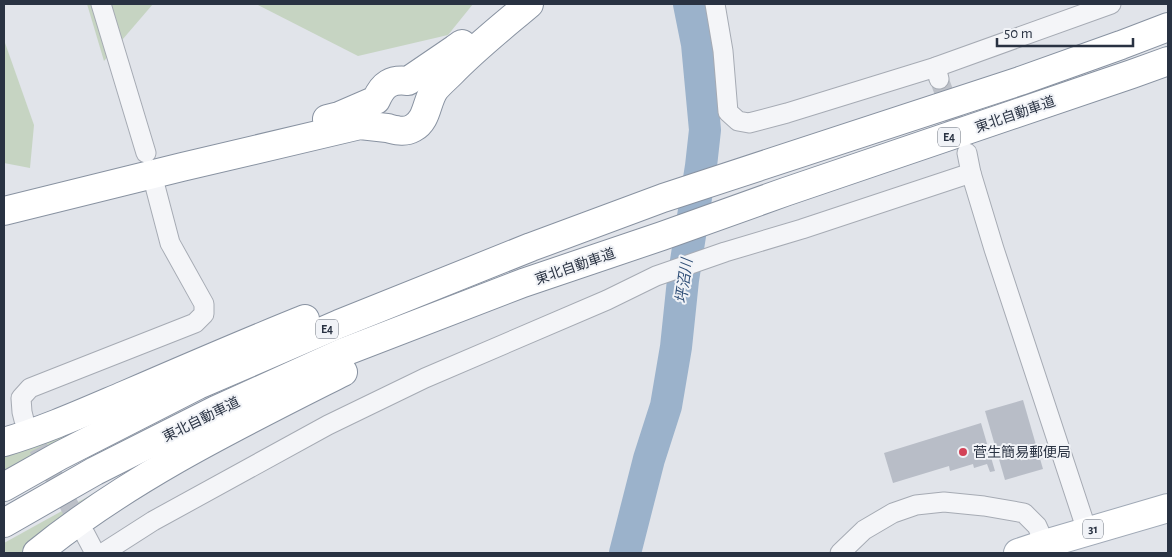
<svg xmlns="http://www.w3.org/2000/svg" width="1172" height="557" font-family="'Alegreya Sans','Noto Sans JP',sans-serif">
  <rect width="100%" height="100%" fill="#e1e4ea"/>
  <g fill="#c6d4c2">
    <path d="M87,4h66l-49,57z"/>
    <path d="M256,4h217l-25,31 -90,21z"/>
    <path d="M4,40l30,85 -4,43 -26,-5z"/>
    <path d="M92,423l-88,51v-21z"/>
    <path d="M109,485l-83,68h-22v-10z"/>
  </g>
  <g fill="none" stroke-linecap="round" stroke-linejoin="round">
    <path stroke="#9bb2cb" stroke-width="32" d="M625,553l24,-94 17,-53 10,-59 7,-67 18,-114 4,-36 -8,-86 -8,-40"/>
  </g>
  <g fill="#b8bdc7">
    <path d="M1023,400l20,69 -38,11 -20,-69z"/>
    <path d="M981,423l14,48 -5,1 -3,-8 -13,4 -1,-4 -23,7 -1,-5 -56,17 -9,-30z"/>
  </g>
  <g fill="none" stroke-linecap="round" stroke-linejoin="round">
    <g stroke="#bcc0c8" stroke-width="19" stroke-dasharray="19 9" stroke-linecap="butt">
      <path d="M939,79l24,64"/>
      <path d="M25,423l58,108"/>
    </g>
    <g stroke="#a6abb4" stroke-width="21">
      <g id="street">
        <path d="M101,4l45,149"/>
        <path d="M715,4l8,47 5,61 10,9 11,2 38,-10 149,-46 3,12"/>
        <path d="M936,67l175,-63"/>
        <path d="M967,153l4,20 23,76 93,282"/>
        <path d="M24,420l-2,-8 -1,-14 9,-10 165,-65 9,-9v-10l-34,-61 -15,-57"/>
        <path d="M85,534l10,19"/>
        <path d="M103,553l50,-32 175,-96 97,-47 182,-78 49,-24 69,-24 77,-23 169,-56"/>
        <path d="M840,553l24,-23 29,-17 23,-8 28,-3 40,4 40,7 13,13 8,18"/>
      </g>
    </g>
    <g stroke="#a0a9b6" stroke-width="30">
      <path id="primary" d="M1018,553l27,-9 123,-36"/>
    </g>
    <g stroke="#8892a1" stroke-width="30">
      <g id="highway">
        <path d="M327,119l12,-3 37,-16c7,-16 15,-21 32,-19l47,-32 7,-5"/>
        <path d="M4,211l178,-44 178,-42c9,1 18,2 27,3 9,2 17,5 26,0 15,-8 13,-27 22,-39 5,-6 11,-11 16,-16 24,-25 52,-47 78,-69"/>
        <path d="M4,442c41,-12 81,-30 121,-47 60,-26 120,-52 180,-76"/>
        <path d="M4,487l55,-31 139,-71 141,-61 192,-77 132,-49 357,-117 101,-36 47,-18"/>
        <path d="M4,523l91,-52 121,-61 128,-58 179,-69 139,-47 123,-44 347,-118 36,-13"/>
        <path d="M37,553c92,-75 201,-128 306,-181"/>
      </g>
    </g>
    <use href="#street" stroke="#f4f5f8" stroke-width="19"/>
    <use href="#primary" stroke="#fff" stroke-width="28"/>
    <use href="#highway" stroke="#fff" stroke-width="28"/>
  </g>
  <circle fill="#d34257" stroke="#f1f3f7" stroke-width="2" cx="963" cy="452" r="5"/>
  <g text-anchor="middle" stroke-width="4" stroke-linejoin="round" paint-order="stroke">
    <g fill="#f1f3f7" stroke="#656c78" stroke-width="1">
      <rect x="938" y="127.5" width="22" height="19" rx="4"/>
      <rect x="316" y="319.5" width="22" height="19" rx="4"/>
      <rect x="1083" y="519.5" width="20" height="19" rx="4"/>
    </g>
    <g font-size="12" font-weight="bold" fill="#293242">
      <text x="949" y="141">E4</text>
      <text x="327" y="333">E4</text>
      <text x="1093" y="533">31</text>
    </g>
    <g font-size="14" fill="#293242" stroke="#f1f3f7">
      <text transform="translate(1015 114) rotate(-19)" y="5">東北自動車道</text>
      <text transform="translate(575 266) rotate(-19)" y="5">東北自動車道</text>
      <text transform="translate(201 419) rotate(-26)" y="5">東北自動車道</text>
    </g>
    <g font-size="14" fill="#293242" stroke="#f1f3f7" text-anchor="start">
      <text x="973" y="457">菅生簡易郵便局</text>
    </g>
    <g font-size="15" font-style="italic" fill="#315078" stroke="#f1f3f7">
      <text transform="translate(684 281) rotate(-82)" y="5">坪沼川</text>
    </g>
  </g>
  <rect width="1172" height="557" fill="none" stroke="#293242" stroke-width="10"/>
  <path d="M997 38v8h136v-8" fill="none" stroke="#293242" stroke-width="2.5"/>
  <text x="1004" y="38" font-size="15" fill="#293242" stroke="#f1f3f7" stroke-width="4" paint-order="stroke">50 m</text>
</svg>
